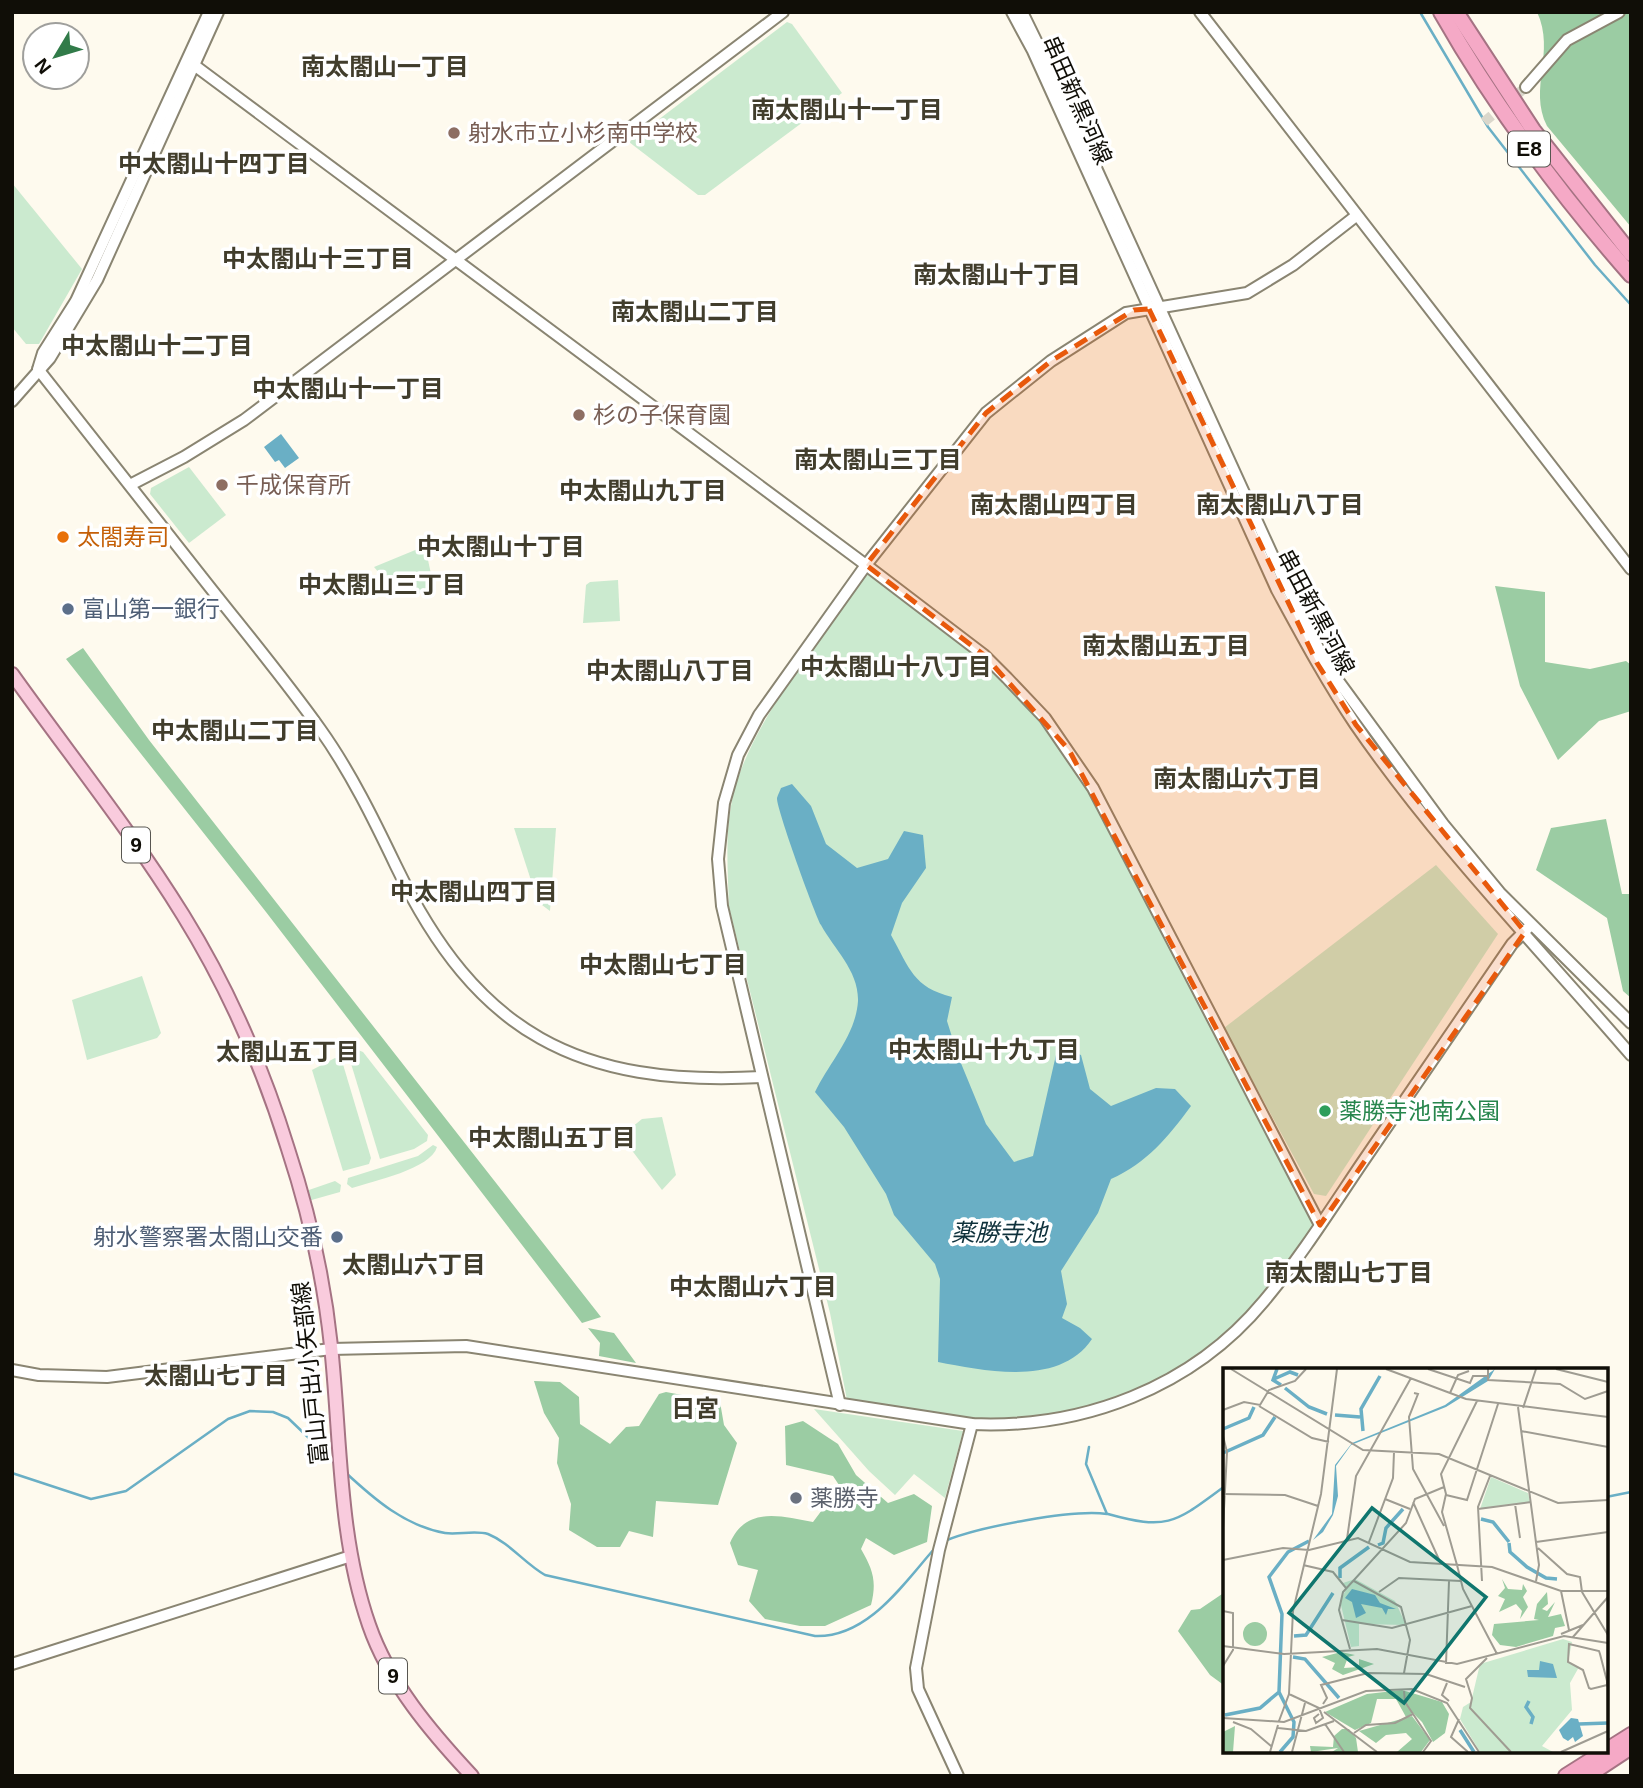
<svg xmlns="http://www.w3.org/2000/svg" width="1643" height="1788" font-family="Arial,'Noto Sans JP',sans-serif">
  <rect width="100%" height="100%" fill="#fefaee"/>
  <g fill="#cbeacf">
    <path d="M787,22l5,2 50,69 -137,102h-7l-69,-53z"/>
    <path d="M12,183l70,86 -43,75h-13l-14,-17z"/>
    <path d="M189,467l37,48 -37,28 -39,-49 1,-6z"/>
    <path d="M425,546l9,42 -22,8 -12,-19 -11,7 -15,-17z"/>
    <path d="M870,569l115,87 87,97 247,472 -54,74 -55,52 -61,39 -111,30 -62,1 -129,-21 -17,-87 -101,-406c-1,-33 -4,-68 2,-101 12,-77 95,-172 139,-237z"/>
    <path d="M618,580l2,41 -37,2 3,-38 4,-3z"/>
    <path d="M514,828h42l-6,83 -12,-9z"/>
    <path d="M1436,865l62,69 -172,262 -12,-2 -90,-166z"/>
    <path d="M142,976l19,57 -4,5 -70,22 -15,-60z"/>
    <path d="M358,1050l5,2 65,83 -1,6 -13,8 -34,10 -31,-102 2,-5z"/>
    <path d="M335,1058l7,3 29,97 -2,6 -26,7 -31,-101z"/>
    <path d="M662,1117l14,58 -14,15 -41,-54 21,-17z"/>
    <path d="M433,1145l4,2c-6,22 -64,34 -85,41l-5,-4 1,-6 70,-22z"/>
    <path d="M335,1181l6,4 -1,7 -32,9 -2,-10z"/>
    <path d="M814,1409l149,22 -18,67 -31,-24 -19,21 -26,-24z"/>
  </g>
  <g fill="#9bcca3">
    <path d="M1537,12h94v215l-84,-101c-19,-38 9,-73 -10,-114z"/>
    <path d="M1495,586l50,6v70l45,7 36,-8 5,4v46l-32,10 -41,39 -38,-74z"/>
    <path d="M83,648l66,92 452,577 -19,6 -316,-411 -200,-253z"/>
    <path d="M1606,819l16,75h9v104l-8,-7 -16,-73 -71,-48 15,-42z"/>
    <path d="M588,1328l26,5 22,30 -37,-7 1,-13z"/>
    <path d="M534,1381l26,1 19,15 1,27 30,20 16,-17 13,-1 20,-32 7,-2 54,10 4,23 13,18 -19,62 -62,-4 -3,36 -24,-6 -9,16h-23l-28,-17 2,-26 -14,-41 2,-25 -15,-25z"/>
    <path d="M803,1421l35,23 18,31 32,28 26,-9 18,12 -5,36 -33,13 -28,-17 -5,11c12,21 16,32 10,56l-46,21h-25l-35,-7 -16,-18 9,-31 -20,-5 -8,-22c16,-37 50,-27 83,-21l9,-12 16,-3 7,-13 -12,-18 -47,-11 -1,-39z"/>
    <path d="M1225,1592v94l-15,-11 -32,-44 13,-21 9,-1z"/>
  </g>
  <g fill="#6aafc5">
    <path d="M281,434l18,24 -14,10 -6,-8 -4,2 -11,-15z"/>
    <path d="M792,784l19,22 15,38 31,24 31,-9 16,-28 19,4 3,33 -24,35 -11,32c19,34 22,52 61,62l-5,24 11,35 28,68 28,38 19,-6 25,-110 23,9 9,34 21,17 45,-18 19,1 16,17c-23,31 -44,57 -80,73l-13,34 -37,58 6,33 -5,14 18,10 12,11c-32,48 -107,32 -154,23l2,-83 -5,-15 -41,-49 -8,-21 -42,-67 -29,-35c14,-29 41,-57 43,-91 1,-30 -24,-52 -37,-76 -7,-13 -45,-118 -44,-127 1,-4 3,-7 4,-10z"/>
  </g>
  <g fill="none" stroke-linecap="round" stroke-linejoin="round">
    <g stroke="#6aafc5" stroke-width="2.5">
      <path d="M1420,12l68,115 107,138 36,40"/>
      <path d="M345,1472c29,27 60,54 100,61 13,2 30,-3 43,1 22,9 36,29 57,41l270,61c53,2 89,-53 120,-88"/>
      <path d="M12,1473l79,26 35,-8 102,-72 22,-8 23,1 15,6 47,45"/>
      <path d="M1606,1497l25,-5"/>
      <path d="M1108,1514c61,17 68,8 117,-28"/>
      <path d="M947,1540c33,-13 125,-31 160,-26l-21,-50 3,-17"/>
    </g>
    <path stroke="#dad7cb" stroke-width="10" stroke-dasharray="10 5" stroke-linecap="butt" d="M1484,122l42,-35"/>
    <g stroke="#8a8572" stroke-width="14">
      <g id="secondary">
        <path d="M1012,12l21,39 244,539c25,46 49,91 78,134 81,118 183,223 276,331"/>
        <path d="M1022,12l43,88 221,485 42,82 115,157 57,69 131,130"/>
        <path d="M1200,12l431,557"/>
        <path d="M194,65l672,500 118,90 23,23 38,40 48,70 227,437"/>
        <path d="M1526,87l41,-47 52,-28"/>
        <path d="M39,366l4,-13 33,-52 133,-289"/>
        <path d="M38,369c55,69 109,138 163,207 40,51 82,101 119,153 30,42 54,91 76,137 81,168 182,221 366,211"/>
        <path d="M12,401l38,-43 47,-78 121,-268"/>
        <path d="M130,485l54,-28 60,-37 539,-408"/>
        <path d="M12,1370l27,5 68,2 224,-28 135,-3 506,78c110,5 220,-36 292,-123 36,-43 67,-92 98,-138 50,-73 100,-146 150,-219l19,-19"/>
        <path d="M840,1405l-118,-499 -4,-47 6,-56 14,-48 21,-40 107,-150 120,-152 65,-52 75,-48 121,-20 46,-28 63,-49"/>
        <path d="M12,1664l339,-108"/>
        <path d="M958,1776l-40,-87 -2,-21 23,-118 33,-126"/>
      </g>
    </g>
    <g stroke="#a57383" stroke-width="16">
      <path id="primary" d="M12,674c57,80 119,157 171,241 44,71 80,153 105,234 21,64 36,130 43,197 10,94 7,190 38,279 20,58 62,107 103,151"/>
    </g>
    <g stroke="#a57383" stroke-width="18">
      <g id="highway">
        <path d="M1441,12c54,95 118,181 190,263"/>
        <path d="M1456,12l77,118 98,124"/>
        <path d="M1566,1776l65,-41"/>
        <path d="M1587,1776l44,-29"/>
      </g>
    </g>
    <use href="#secondary" stroke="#fff" stroke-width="10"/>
    <use href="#primary" stroke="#f9cbdd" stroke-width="12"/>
    <use href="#highway" stroke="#f5a9c6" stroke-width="14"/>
  </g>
  <path fill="#e8590c" fill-opacity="0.2" stroke="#e8590c" stroke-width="5" stroke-dasharray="14 9" stroke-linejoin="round" d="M1149,309l168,354 39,62 169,207 -205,293 -251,-475 -85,-95 -118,-90 120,-152 65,-52 83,-51z"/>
  <g fill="#8d6e63" stroke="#fff" stroke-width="2.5">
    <circle cx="454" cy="133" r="7"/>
    <circle cx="579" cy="415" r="7"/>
    <circle cx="222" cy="485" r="7"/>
  </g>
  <circle fill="#e8710a" stroke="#fff" stroke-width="2.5" cx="63" cy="537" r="7"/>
  <g fill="#5c6f8a" stroke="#fff" stroke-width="2.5">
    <circle cx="68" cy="609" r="7"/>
    <circle cx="337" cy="1237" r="7"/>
  </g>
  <circle fill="#2e9e5b" stroke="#fff" stroke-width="2.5" cx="1325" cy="1111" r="7"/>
  <circle fill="#6b7280" stroke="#fff" stroke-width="2.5" cx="796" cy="1498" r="7"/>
  <g text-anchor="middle" stroke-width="7" stroke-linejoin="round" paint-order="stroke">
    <g fill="#fff" stroke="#585651" stroke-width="2">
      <rect x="1508" y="131.5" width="42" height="35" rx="5"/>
      <rect x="122" y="827.5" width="28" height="35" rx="5"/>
      <rect x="379" y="1658.5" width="28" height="35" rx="5"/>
    </g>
    <g font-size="21" font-weight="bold" fill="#100e07">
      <text x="1529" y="156">E8</text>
      <text x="136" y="852">9</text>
      <text x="393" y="1683">9</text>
    </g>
    <g font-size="23" fill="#100e07" stroke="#fff">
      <text transform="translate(1077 100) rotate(66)" y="8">串田新黒河線</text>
      <text transform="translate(1316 612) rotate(62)" y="8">串田新黒河線</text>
      <text transform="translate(310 1373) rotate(-96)" y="8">富山戸出小矢部線</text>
    </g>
    <g font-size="23" fill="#785e54" stroke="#fff" text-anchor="start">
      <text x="468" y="141">射水市立小杉南中学校</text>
      <text x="593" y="423">杉の子保育園</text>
      <text x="236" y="493">千成保育所</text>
    </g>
    <g font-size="23" fill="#c56008" stroke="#fff" text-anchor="start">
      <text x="77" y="545">太閤寿司</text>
    </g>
    <g font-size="23" fill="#4e5e75" stroke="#fff" text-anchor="start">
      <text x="82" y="617">富山第一銀行</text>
      <text x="323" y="1245" text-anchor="end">射水警察署太閤山交番</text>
    </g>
    <g font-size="23" fill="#27864d" stroke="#fff" text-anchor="start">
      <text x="1339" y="1119">薬勝寺池南公園</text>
    </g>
    <g font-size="23" fill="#5b616d" stroke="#fff" text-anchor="start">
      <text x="810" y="1506">薬勝寺</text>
    </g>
    <g font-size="24" font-weight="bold" fill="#413d2c" stroke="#fff">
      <text x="385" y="75">南太閤山一丁目</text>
      <text x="847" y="118">南太閤山十一丁目</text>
      <text x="214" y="172">中太閤山十四丁目</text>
      <text x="318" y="267">中太閤山十三丁目</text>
      <text x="997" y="283">南太閤山十丁目</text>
      <text x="695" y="320">南太閤山二丁目</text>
      <text x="157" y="354">中太閤山十二丁目</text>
      <text x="348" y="397">中太閤山十一丁目</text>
      <text x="878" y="468">南太閤山三丁目</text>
      <text x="643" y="499">中太閤山九丁目</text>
      <text x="1054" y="513">南太閤山四丁目</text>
      <text x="1280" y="513">南太閤山八丁目</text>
      <text x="501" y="555">中太閤山十丁目</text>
      <text x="382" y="593">中太閤山三丁目</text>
      <text x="1166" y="654">南太閤山五丁目</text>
      <text x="896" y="675">中太閤山十八丁目</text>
      <text x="670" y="679">中太閤山八丁目</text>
      <text x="235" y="739">中太閤山二丁目</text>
      <text x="1237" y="787">南太閤山六丁目</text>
      <text x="474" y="900">中太閤山四丁目</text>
      <text x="663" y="973">中太閤山七丁目</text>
      <text x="984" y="1058">中太閤山十九丁目</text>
      <text x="288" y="1060">太閤山五丁目</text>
      <text x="552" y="1146">中太閤山五丁目</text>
      <text x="414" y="1273">太閤山六丁目</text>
      <text x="1349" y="1281">南太閤山七丁目</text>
      <text x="753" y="1295">中太閤山六丁目</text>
      <text x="216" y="1384">太閤山七丁目</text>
      <text x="695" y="1417">日宮</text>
    </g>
    <g font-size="24" font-style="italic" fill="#0f313b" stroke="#fff">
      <text x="999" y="1241">薬勝寺池</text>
    </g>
  </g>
  <g transform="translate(1223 1368)">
    <rect width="385" height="385" fill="#fefaee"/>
    <path d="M268,109l37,16 2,9 -50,7zM132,211l40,22 11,24 -47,-1v22l-8,1 -11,-46 7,-13 -4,-5zM340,271l9,3 -4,20 11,5 -9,16 2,27 -30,36 11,6h-73l-20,-33 3,-12 8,-5 9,-38z" fill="#cbeacf"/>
    <path d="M279,211l6,10 14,1 1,-6 4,7 -4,6 5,10 -8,12 2,-8 -6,-7 -17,8 6,-13 -7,-3 7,-8zM324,224l1,12 -6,5 5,2 8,-9 -7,15 13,-3 4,12 -10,2 -2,8 -37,11 -16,-2 -8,-10 2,-11 45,-4 -5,-1 3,-15zM20 266a12 12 0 1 1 24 0a12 12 0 1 1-24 0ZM118,284l14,3 -7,2 -4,11 15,-1v-8l15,5 -31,11 -11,-6 3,-6 -13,-6zM179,322l40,12 7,12 -4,19 -12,9 -11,-20 -9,-9 -7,4 -10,-18h-19l-6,24 -16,7 -30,-18 42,-18zM189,348l18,24 -9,12h-24l15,-13 -6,-6 -20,2 -10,8 -17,-12zM12,358l-2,26h-10v-20zM119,361h7l7,9 2,14h-26l6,-4 -27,4 -1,-6 23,1 1,-11z" fill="#9bcca3"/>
    <path d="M272,1l-7,12 -42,26 -95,38 -15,21 2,30 -5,19 -10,17 -10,8 19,-26 3,-49 17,-22 93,-38zM129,221l23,6 5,8 16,6h-8l-2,6 -4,-7 -21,-4 5,9 -10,5 -4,-16 -7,-4zM317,293l13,3 4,14 -29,-1 -1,-7h12zM348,350l7,1 5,17 -8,6 -2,-5 -5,4 -5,-3 -4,-8z" fill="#6aafc5"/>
    <path fill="none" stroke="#6aafc5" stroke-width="3.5" d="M54,1l-4,11 8,5M51,11l16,-7 8,3M62,20l24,19 18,7M112,47l25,2M0,61l26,-11 5,-11M140,63l-2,-22 19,-33M0,85l40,-18 12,-18M258,151l12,3 16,20M286,175l1,9 17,15 19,11 11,1M155,177l5,-2 3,-15 17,-19M117,210v-10l29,-21M71,268l12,-1 27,-42M70,289l12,2 34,39M306,333l-3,6 7,10 -2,7M2,347l35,-7 19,-16M356,356l29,-1M237,362l14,22M57,384l13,-15 1,-15 -15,-30 3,-78 -13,-37 19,-25 21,-11"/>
    <path fill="none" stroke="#9f9c92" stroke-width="2" d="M8,1l132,81 76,4 119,49 50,-3M163,1l80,30 142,18M205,1l42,14 3,-7h14M265,1v11l72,4 25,15 23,-8M333,1l52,13M191,25l4,1 -9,23 4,52 31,57M227,25l8,-18 11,-4M36,38l53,32 17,4M295,39l21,158 -3,16M300,40l13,-39M0,42l21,-8 16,3 9,-15 26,-9 11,-12M298,63l87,16M0,68l4,16 -4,76M0,126l62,1 33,11M223,127l21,5 31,-96M162,131l25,10M190,134l28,62M292,136l5,34M255,141l53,-7M124,171l9,-63 55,-98M146,174l24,-64 1,-26M313,174l72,-10M315,180l29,26 13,3 2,15M0,192l60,-12 26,2 49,-12 52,24 82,5 69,24h47M80,197l30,7 13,16M234,197l6,24 34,65M234,197l-15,-53 4,-18 -5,-20 36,-73M131,213l47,26 9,33 -6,33M259,213l-4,-74 12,-31M338,223l8,39M156,224l20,-14 62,3M359,224l26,43M0,243l10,2v37l-10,16M119,252l50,8 80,-22M338,266l22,-9M350,269l35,-40M0,278l61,8 93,-5 80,15 107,-28 44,7M127,281l-11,-39 4,-18 63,-69 9,-24 29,-12M264,290l-21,21 6,19 -2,10 41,44M223,296l3,-83M224,315l-5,12 7,6M385,317h-1l-16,4 -2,-1 -6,-18 -15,-8 1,-18 30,7 1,3 7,27v4l1,2v1M181,323l1,11 26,39 -8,11M66,326l30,14 4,10 -7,5 -2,-5 5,-4M100,336l4,-6 -6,-13 47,-12 58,1 39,13M101,344l53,40M0,350l61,4 82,-31 46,-2 35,14 32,49M236,351l-8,18 17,15M56,353l10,-27 4,-83 28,-117 16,-125M10,354l18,7 20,17M102,356l19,28M55,360l28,3 28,-10M131,365l12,-8 29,-2 18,-9M47,384l8,-27M69,384l13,-49M338,384l47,-21"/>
    <path fill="#0f766e" fill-opacity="0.15" stroke="#0f766e" stroke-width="3.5" d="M149,140l114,89 -82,106 -115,-90z"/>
    <rect width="385" height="385" fill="none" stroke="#100e07" stroke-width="3.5"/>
  </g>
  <rect width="1643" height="1788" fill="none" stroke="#100e07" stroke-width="28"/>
  <g transform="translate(56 56) rotate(232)"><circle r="33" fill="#ffffff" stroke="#9f9f9c" stroke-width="2"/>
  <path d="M0-5L12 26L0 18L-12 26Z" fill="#317b49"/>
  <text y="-10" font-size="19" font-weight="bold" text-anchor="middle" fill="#100e07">N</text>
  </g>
</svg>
